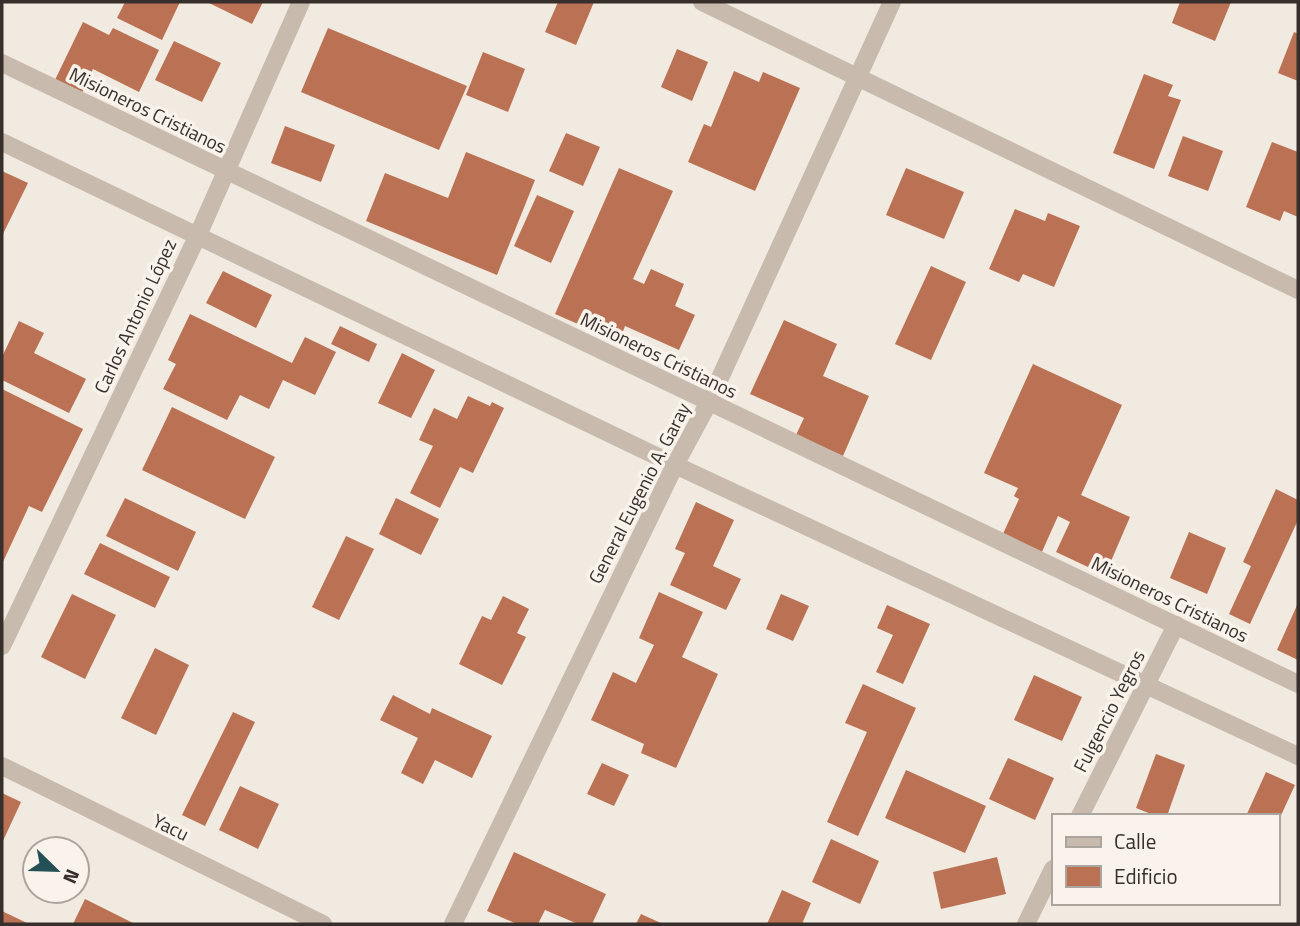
<svg xmlns="http://www.w3.org/2000/svg" width="1300" height="926" font-family="'Titillium Web',sans-serif">
  <rect width="100%" height="100%" fill="#f1eae0"/>
  <g fill="#bb7153">
    <path d="M125,2h55l-18,38 -45,-22z"/>
    <path d="M207,2h56l-11,22z"/>
    <path d="M558,2h36l-18,43 -31,-13z"/>
    <path d="M1180,2h51l-16,39 -43,-18z"/>
    <path d="M83,22l26,13 4,-7 46,22 -20,42 -46,-23 -12,26 -27,-13z"/>
    <path d="M328,28l139,58 -28,64 -138,-58z"/>
    <path d="M1294,32l4,2v47l-20,-8z"/>
    <path d="M174,41l47,22 -19,39 -47,-22z"/>
    <path d="M677,49l31,13 -16,39 -31,-14z"/>
    <path d="M483,52l42,17 -17,43 -42,-17z"/>
    <path d="M734,71l25,11 4,-10 37,16 -45,103 -67,-29 16,-38 7,3z"/>
    <path d="M1144,74l29,11 -5,11 13,4 -27,69 -41,-16z"/>
    <path d="M285,126l50,19 -14,37 -50,-19z"/>
    <path d="M566,133l34,14 -17,39 -34,-15z"/>
    <path d="M1183,136l40,15 -15,40 -40,-15z"/>
    <path d="M1272,142l26,10v65l-14,-6 -4,10 -34,-14z"/>
    <path d="M466,152l69,28 -38,95 -131,-54 19,-48 63,25z"/>
    <path d="M619,168l54,23 -40,88 11,5 7,-15 33,15 -9,22 20,9 -16,35 -54,-24 -6,16 -64,-28z"/>
    <path d="M906,168l58,24 -20,47 -58,-24z"/>
    <path d="M2,171l26,12 -26,53z"/>
    <path d="M537,195l37,16 -23,52 -37,-17z"/>
    <path d="M1015,209l30,12 3,-8 32,13 -26,61 -31,-13 -4,8 -30,-13z"/>
    <path d="M931,266l35,16 -35,78 -36,-16z"/>
    <path d="M223,271l49,24 -16,33 -50,-25z"/>
    <path d="M190,314l102,49 13,-26 31,15 -21,43 -32,-15 -14,29 -29,-14 -13,25 -64,-31 13,-25 -8,-4z"/>
    <path d="M784,320l53,24 -14,32 46,20 -26,60 -47,-21 8,-17 -54,-24z"/>
    <path d="M19,321l25,12 -10,20 52,26 -17,34 -67,-33v-23z"/>
    <path d="M340,326l37,18 -8,18 -38,-18z"/>
    <path d="M402,353l33,17 -24,48 -33,-15z"/>
    <path d="M1033,364l89,41 -41,90 49,22 -25,58 -49,-23 14,-30 -12,-6 -17,38 -39,-18 17,-37 -5,-3 4,-8 -34,-15z"/>
    <path d="M2,389l81,40 -41,83 -13,-6 -27,58z"/>
    <path d="M468,396l22,10 2,-4 12,6 -31,65 -13,-6 -20,41 -30,-15 23,-47 -14,-6 15,-32 23,11z"/>
    <path d="M172,407l103,50 -30,62 -103,-49z"/>
    <path d="M1276,489l22,11v20l-48,104 -21,-10 22,-48 -8,-4z"/>
    <path d="M125,498l71,34 -18,39 -72,-35z"/>
    <path d="M396,498l43,21 -18,36 -42,-21z"/>
    <path d="M696,502l38,18 -21,46 28,13 -15,31 -56,-25 15,-32 -10,-4z"/>
    <path d="M1189,532l37,16 -19,46 -37,-16z"/>
    <path d="M346,536l28,13 -35,71 -27,-13z"/>
    <path d="M100,543l70,34 -15,31 -71,-34z"/>
    <path d="M659,592l44,20 -21,45 36,17 -42,94 -35,-15 3,-9 -53,-24 22,-48 23,11 18,-38 -15,-7z"/>
    <path d="M72,594l44,21 -31,64 -44,-22z"/>
    <path d="M781,594l28,12 -16,35 -27,-12z"/>
    <path d="M503,596l26,13 -12,24 9,4 -24,48 -43,-21 23,-48 9,4z"/>
    <path d="M1298,603v57l-21,-10z"/>
    <path d="M887,605l43,19 -27,60 -27,-12 17,-37 -16,-7z"/>
    <path d="M155,648l34,17 -33,70 -35,-17z"/>
    <path d="M1034,675l48,22 -20,44 -48,-21z"/>
    <path d="M863,684l53,24 -58,128 -31,-14 40,-90 -22,-9z"/>
    <path d="M393,695l37,19 2,-6 60,28 -20,42 -37,-18 -12,24 -22,-11 17,-35 -38,-18z"/>
    <path d="M233,712l22,10 -50,104 -23,-11z"/>
    <path d="M1156,754l29,11 -18,51h-11l-20,-8z"/>
    <path d="M1008,758l46,20 -19,42 -46,-21z"/>
    <path d="M602,763l27,12 -15,31 -27,-12z"/>
    <path d="M906,770l80,36 -21,47 -80,-35z"/>
    <path d="M1266,772l29,13 -18,39v-8h-31z"/>
    <path d="M240,786l39,18 -21,45 -39,-19z"/>
    <path d="M2,793l19,9 -19,41z"/>
    <path d="M831,839l48,22 -19,43 -48,-22z"/>
    <path d="M514,852l92,42 -14,30h-14l-33,-14 -7,14h-21l-30,-13z"/>
    <path d="M997,857l9,37 -65,15 -8,-37z"/>
    <path d="M782,890l29,13 -9,21h-35z"/>
    <path d="M85,899l50,25h-62z"/>
    <path d="M2,911l27,13h-27z"/>
    <path d="M641,914l22,10h-27z"/>
  </g>
  <g fill="none" stroke-linecap="round" stroke-linejoin="round">
    <g stroke="#c8baad" stroke-width="18">
      <path d="M702,2l596,288"/>
      <path d="M2,63l1296,621"/>
      <path d="M2,142l673,323 623,291"/>
      <path d="M2,646l196,-411 103,-233"/>
      <path d="M2,766l321,158"/>
      <path d="M1080,816l96,-191"/>
      <path d="M453,924l222,-459 34,-63 183,-400"/>
      <path d="M1026,924l27,-55"/>
    </g>
  </g>
  <g text-anchor="middle" stroke-width="7" stroke-linejoin="round" paint-order="stroke">
    <g font-size="19" fill="#372f2b" stroke="#f9f3ec">
      <text transform="translate(148 110) rotate(26)" y="7">Misioneros Cristianos</text>
      <text transform="translate(135 316) rotate(-65)" y="7">Carlos Antonio López</text>
      <text transform="translate(659 355) rotate(26)" y="7">Misioneros Cristianos</text>
      <text transform="translate(639 493) rotate(-63)" y="7">General Eugenio A. Garay</text>
      <text transform="translate(1170 599) rotate(26)" y="7">Misioneros Cristianos</text>
      <text transform="translate(1109 711) rotate(-63)" y="7">Fulgencio Yegros</text>
      <text transform="translate(171 827) rotate(26)" y="7">Yacu</text>
    </g>
  </g>
  <rect width="1300" height="926" fill="none" stroke="#372f2b" stroke-width="7"/>
  <rect x="1052" y="814" width="228" height="91" fill="#f9f3ec" stroke="#aba59f" stroke-width="2"/>
  <rect x="1066" y="837" width="35" height="10" fill="#c8baad" stroke="#aba59f" stroke-width="2"/>
  <text x="1114" y="849" font-size="21" fill="#372f2b">Calle</text>
  <rect x="1066" y="866" width="35" height="21" fill="#bb7153" stroke="#aba59f" stroke-width="2"/>
  <text x="1114" y="884" font-size="21" fill="#372f2b">Edificio</text>
  <g transform="translate(56 870) rotate(113)"><circle r="33" fill="#f9f3ec" stroke="#aba59f" stroke-width="2"/>
  <path d="M0-5L12 26L0 18L-12 26Z" fill="#245055"/>
  <text y="-10" font-size="19" font-weight="bold" text-anchor="middle" fill="#372f2b">N</text>
  </g>
</svg>
